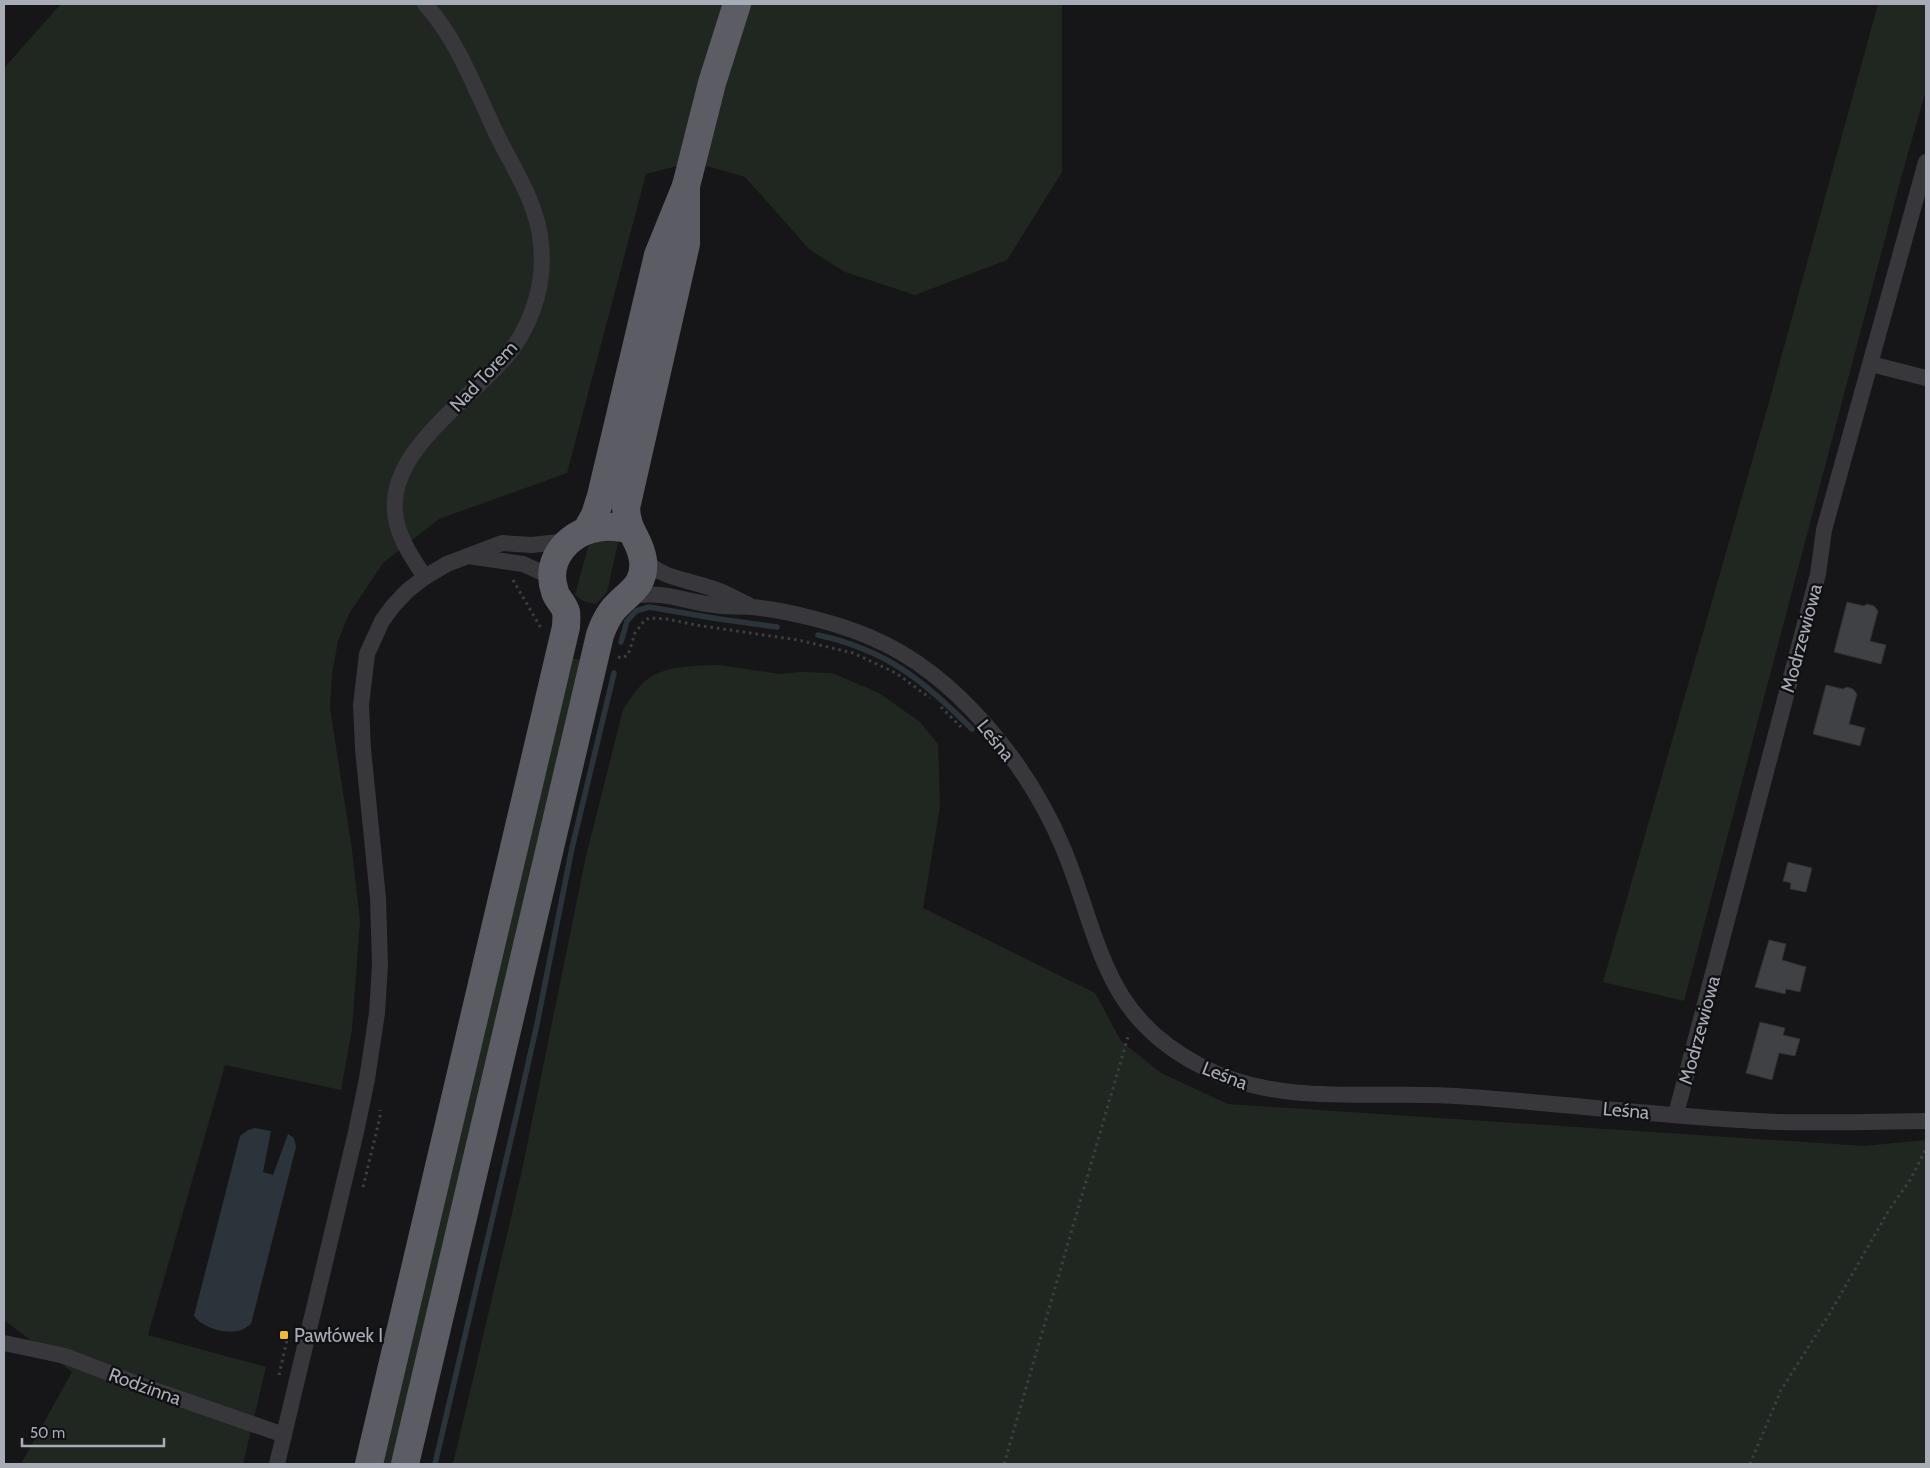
<svg xmlns="http://www.w3.org/2000/svg" width="1930" height="1468" font-family="Cabin,sans-serif">
  <rect width="100%" height="100%" fill="#161618"/>
  <g fill="#202721">
    <path d="M61,4h1001v168l-55,88 -92,35 -70,-23 -35,-22 -65,-73 -52,-15 -47,12 -79,299 -128,46 -56,44 -34,51 -11,27 -6,33 -2,34 22,142 8,71 -8,108 -11,61 -116,-25 -77,270 118,32 -23,97h-222l51,-92 -68,-52v-1252z"/>
    <path d="M1878,4h48v86l-25,88 -217,823 -81,-19 164,-573z"/>
    <path d="M612,538l6,5 -11,49 -11,12 -13,-3 -8,-6 13,-48 7,-6z"/>
    <path d="M570,658l12,2 -190,804h-12z"/>
    <path d="M719,665l61,9 21,-2 31,1 47,20 41,29 18,22 2,62 -17,102 172,85 26,48 40,32 67,31 636,42 62,-6v324h-1473l68,-289 65,-319 37,-146c8,-12 17,-28 31,-35 20,-10 43,-9 65,-10z"/>
  </g>
  <path fill="#2c343b" d="M255,1128l16,3 -8,41 10,3 15,-41 6,4 2,9 -45,177c-3,2 -7,5 -10,6 -15,5 -38,-2 -47,-14l46,-180 8,-6z"/>
  <g fill="none" stroke-linecap="round" stroke-linejoin="round">
    <g stroke="#2c343b" stroke-width="5.5">
      <path d="M818,635c69,15 106,46 154,94"/>
      <path d="M621,642l6,-21 9,-10 13,-4 70,12 58,8"/>
      <path d="M435,1464l79,-338 23,-102 35,-176 42,-175"/>
    </g>
  </g>
  <g fill="#404144" stroke="#303033">
    <path d="M1847,602l17,4 3,-2 7,2 4,5 -8,30 16,4 -5,19 -47,-12z"/>
    <path d="M1826,685l17,4 4,-2 6,2 4,5 -8,30 16,4 -5,18 -47,-12z"/>
    <path d="M1788,862l24,6 -6,24 -16,-3 1,-6 -8,-2z"/>
    <path d="M1769,940l17,4 -4,16 24,7 -6,25 -14,-3 -1,5 -30,-7z"/>
    <path d="M1760,1022l25,6 -2,7 17,4 -5,17 -16,-3 -7,27 -26,-7z"/>
  </g>
  <g fill="none" stroke-linecap="round" stroke-linejoin="round">
    <g stroke="#3d3e43" stroke-width="3" stroke-dasharray="2.5 4" stroke-linecap="butt">
      <path d="M513,580l28,48"/>
      <path d="M618,657l4,1 6,-3 7,-22 9,-12 5,-3 18,1 29,6 102,15 55,13 43,20 34,25"/>
      <path d="M941,707l20,20"/>
      <path d="M363,1187l17,-70v-7"/>
      <path d="M279,1375l8,-35"/>
      <path d="M1004,1464l125,-431"/>
      <path d="M1750,1464l31,-74 49,-77 59,-103 21,-30 16,-31"/>
    </g>
    <g stroke="#37373c" stroke-width="16">
      <path d="M1871,364l55,14"/>
      <path d="M468,556l55,8 29,13"/>
      <path d="M643,560c24,20 40,18 68,28 13,4 25,11 36,16"/>
      <path d="M425,577c-11,-16 -23,-34 -28,-53 -19,-72 81,-127 116,-176 21,-30 32,-67 28,-104 -3,-40 -28,-76 -45,-111 -21,-44 -38,-93 -71,-129"/>
      <path d="M630,595c10,0 21,-1 31,0 17,2 35,8 53,10 12,2 25,1 38,2 34,3 89,17 120,31 85,36 157,128 192,212 37,91 38,164 135,215 79,43 171,25 257,31 108,7 216,22 324,26 48,1 97,0 146,-1"/>
      <path d="M1676,1114l142,-540 6,-44 102,-368"/>
      <path d="M4,1343l61,13 75,29 144,50"/>
      <path d="M277,1464l79,-332 11,-53 10,-66 3,-48 -2,-67 -15,-149 -2,-44 6,-51 15,-33 11,-15 14,-15 18,-14 22,-13 55,-21 30,2 36,-4"/>
    </g>
    <g stroke="#5b5c64" stroke-width="28">
      <path d="M586,531l9,-16 6,-19 57,-241 28,-69 26,-103 25,-79"/>
      <path d="M369,1464l197,-837c0,-5 1,-11 0,-15 -2,-8 -9,-13 -11,-20 -12,-34 16,-62 48,-65 9,-1 18,1 27,2"/>
      <path d="M405,1464l195,-829c3,-9 7,-17 12,-24 14,-18 34,-23 31,-51 -3,-21 -16,-28 -17,-52l60,-264v-58"/>
    </g>
  </g>
  <rect fill="#ecb939" stroke="#111113" stroke-width="2" x="279" y="1330" width="10" height="10" rx="2.5"/>
  <g text-anchor="middle" stroke-width="5" stroke-linejoin="round" paint-order="stroke">
    <g font-size="19" fill="#a8acb7" stroke="#111113">
      <text transform="translate(483 376) rotate(-47)" y="7">Nad Torem</text>
      <text transform="translate(1801 638) rotate(-75)" y="7">Modrzewiowa</text>
      <text transform="translate(996 740) rotate(51)" y="7">Leśna</text>
      <text transform="translate(1699 1030) rotate(-75)" y="7">Modrzewiowa</text>
      <text transform="translate(1225 1075) rotate(21)" y="7">Leśna</text>
      <text transform="translate(1626 1110) rotate(5)" y="7">Leśna</text>
      <text transform="translate(145 1386) rotate(20)" y="7">Rodzinna</text>
    </g>
    <g font-size="19" fill="#a8acb7" stroke="#111113" text-anchor="start">
      <text x="294" y="1342">Pawłówek I</text>
    </g>
  </g>
  <rect width="1930" height="1468" fill="none" stroke="#a8acb7" stroke-width="10"/>
  <path d="M22 1438v8h142v-8" fill="none" stroke="#a8acb7" stroke-width="2.5"/>
  <text x="30" y="1438" font-size="15" fill="#a8acb7" stroke="#111113" stroke-width="4" paint-order="stroke">50 m</text>
</svg>
